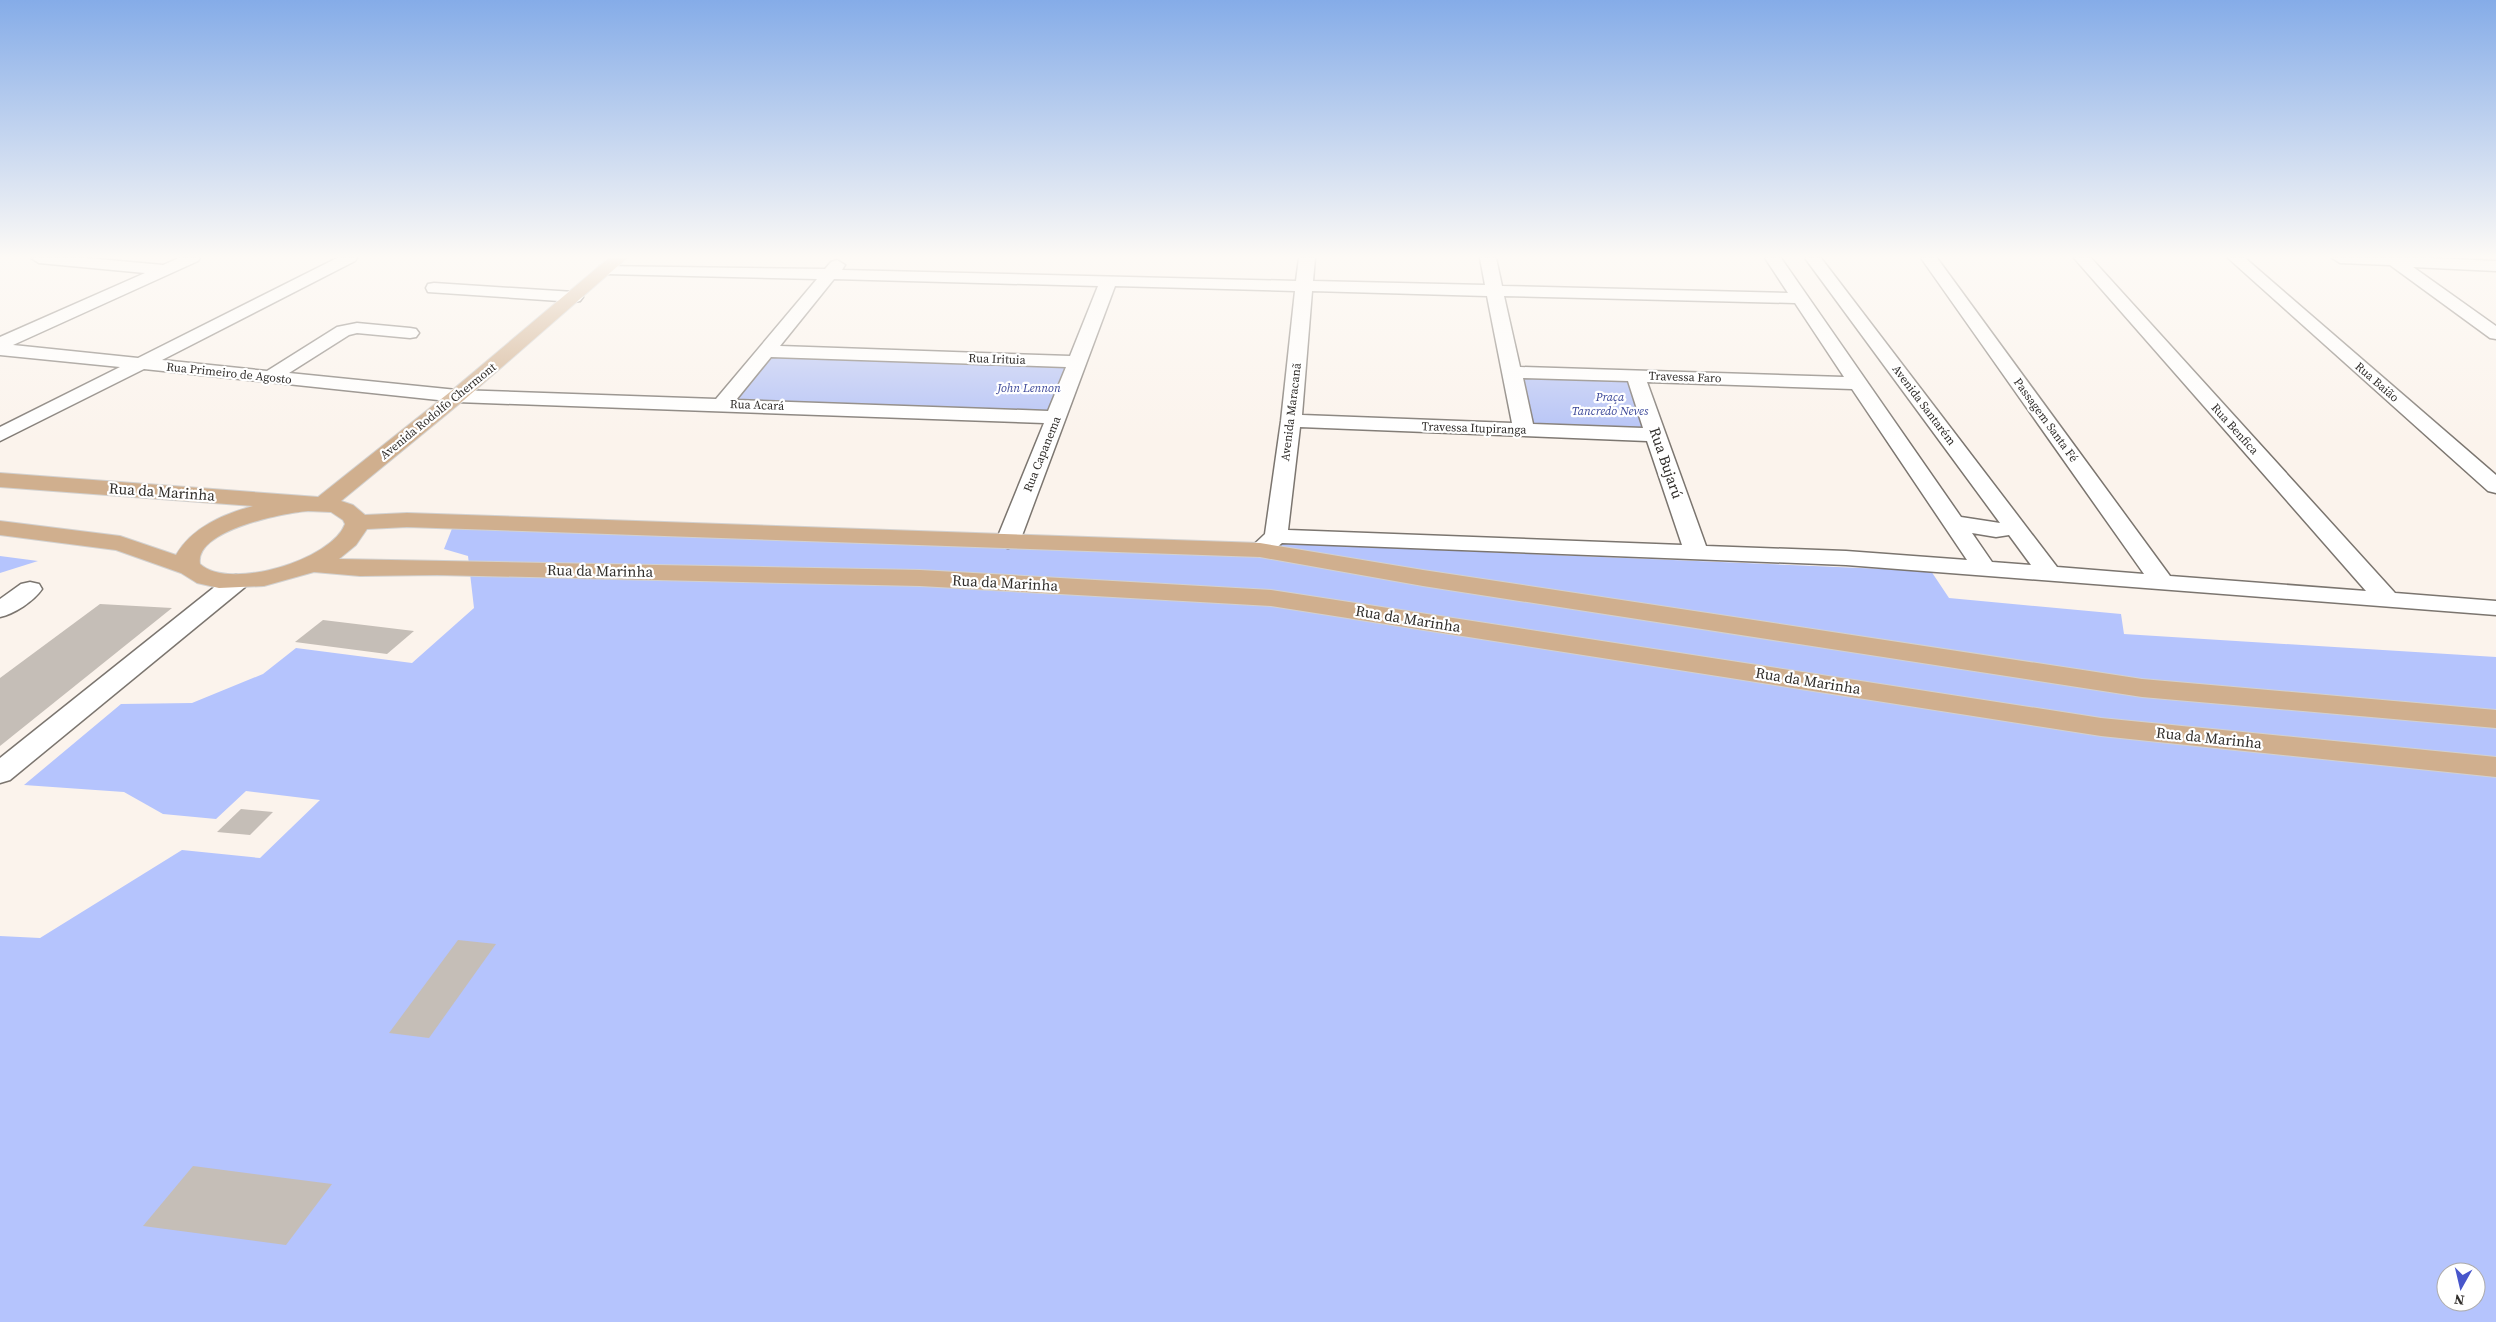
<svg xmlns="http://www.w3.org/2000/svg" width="2496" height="1322" font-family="'Source Serif 4',serif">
  <rect width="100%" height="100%" fill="#fbf3ec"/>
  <g fill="#b3c1f6">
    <path d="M766,351l312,11 -21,55 -334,-14z"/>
    <path d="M1513,372l122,3 22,60 -133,-5z"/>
  </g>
  <g fill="#b5c4fd" fill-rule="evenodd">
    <path d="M455,521l820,22 656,28 18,27 172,16 3,20 372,23v665h-2496v-386l40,2 142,-88 78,8 60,-58 -74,-9 -30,28 -53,-5 -39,-22 -100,-7 97,-81 71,-1 71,-29 33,-26 116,15 62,-55 -6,-52 -24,-7zM2446,1272h30v30h-30z"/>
    <path d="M0,556l38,5 -38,12z"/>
  </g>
  <g fill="#c5beb7">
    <path d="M100,604l72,4 -172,138v-68z"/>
    <path d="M323,620l91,11 -27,23 -92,-12z"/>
    <path d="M241,809l32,3 -23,23 -33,-3z"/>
    <path d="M458,940l38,4 -67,94 -40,-5z"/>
    <path d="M193,1166l139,18 -46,61 -143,-19z"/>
  </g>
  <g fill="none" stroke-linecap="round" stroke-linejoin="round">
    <g stroke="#7b756f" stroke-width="3">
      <g id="minor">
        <path d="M31,258h56l76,7 16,-7h21l-2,3 -185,84 125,13 199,-100h20l-2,3 -193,99 105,11 70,-44 20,-4 53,5 6,1 3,4 -3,4 -6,1 -53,-5 -8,2 -60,38 168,17 259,9 101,-120 -211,-5 -6,-2 -2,-3 2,-3 225,3 6,-7 6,-2 8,5 -3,5 454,11 3,-23h16l-2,23 172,4 -5,-27h16l6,28 286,7 -23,-35h16l180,259 39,6 -195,-265h16l236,309 87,7 -223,-316h16l233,318 196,15 -292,-333h17l304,335 101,8v14l-650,-50 -564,-22c-11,9 -16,15 -30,12l-4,-5 17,-16 16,-113 14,-130 -180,-5 -95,255 -4,5 -8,2 -8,-2 -4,-5 48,-118 -587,-21 -313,-33 -144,72v-14l120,-60 -120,-12v-18l145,-64 -106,-10zM834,279l264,7 -28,70 -290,-10zM1312,291l175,5 25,127 -210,-8zM1504,296l291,7 49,74 -324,-10zM771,357l295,10 -18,44 -312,-11zM1523,378l105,3 15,47 -110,-4zM1647,382l205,7 115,171 -121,-9 -140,-5zM1300,427l347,14 35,104 -394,-15zM1972,533l24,4 13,-2 22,30 -39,-3z"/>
        <path d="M2228,258h17l251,217v18l-8,-2z"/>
        <path d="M2332,258h99l65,3v10l-83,-4 83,59v13l-6,-1 -100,-73 -50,-2z"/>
        <path d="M434,283l140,9 6,1 3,4 -3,4 -6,1 -146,-10 -2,-4 2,-4z"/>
        <path d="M236,575l9,2 3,5 -3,5 -235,193 -10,3v-25l227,-181z"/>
        <path d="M30,582l9,2 3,5c-8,12 -28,25 -42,28v-18l21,-15z"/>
      </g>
    </g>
    <g stroke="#d2d1d0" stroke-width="2">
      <path id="major" d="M609,258h18l-163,142 -123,101 12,4 12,10 42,-2 853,30 163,27 719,109 354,31v18l-354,-31 -719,-111 -163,-29 -853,-30 -40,2 -11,16 -17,14 581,11 351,20 830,128 395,39v20l-395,-41 -830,-130 -351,-20 -483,-11 -77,1 -46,-4 -50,14 -45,2 -22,-5 -16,-10 -65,-23 -116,-15v-14l120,15 56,19c16,-28 48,-41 77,-49l-253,-19v-14l318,24 132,-105zM308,511l23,1 12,8 2,4c-13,36 -116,67 -145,40 -6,-34 84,-51 108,-53z"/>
    </g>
    <use href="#minor" fill="#fff" fill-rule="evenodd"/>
    <use href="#major" fill="#d0af8e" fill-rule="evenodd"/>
  </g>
  <linearGradient id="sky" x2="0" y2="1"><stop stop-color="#85ace8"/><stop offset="0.58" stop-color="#fdfaf6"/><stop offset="1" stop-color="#fdfaf6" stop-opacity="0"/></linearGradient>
  <rect width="2496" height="443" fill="url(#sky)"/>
  <g text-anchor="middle" stroke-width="4.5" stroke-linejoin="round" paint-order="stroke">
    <g font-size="12" fill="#312e2b" stroke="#fff">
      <text transform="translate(997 359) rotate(2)" y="4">Rua Irituia</text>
      <text transform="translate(229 373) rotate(6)" y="4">Rua Primeiro de Agosto</text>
      <text transform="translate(1685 377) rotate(2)" y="4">Travessa Faro</text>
      <text transform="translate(2377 382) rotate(41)" y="4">Rua Baião</text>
      <text transform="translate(757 405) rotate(2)" y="4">Rua Acará</text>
      <text transform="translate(1924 405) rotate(53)" y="4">Avenida Santarém</text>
      <text transform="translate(438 411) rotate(-39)" y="4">Avenida Rodolfo Chermont</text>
      <text transform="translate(1291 412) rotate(-83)" y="4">Avenida Maracanã</text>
      <text transform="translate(2046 420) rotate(54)" y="4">Passagem Santa Fé</text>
      <text transform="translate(1474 428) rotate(2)" y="4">Travessa Itupiranga</text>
      <text transform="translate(2235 429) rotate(48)" y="4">Rua Benfica</text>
      <text transform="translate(1042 454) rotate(-68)" y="4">Rua Capanema</text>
    </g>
    <g font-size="12" font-style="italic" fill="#3b4798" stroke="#fff">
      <text x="1029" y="392">John Lennon</text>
      <text x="1610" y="401">Praça<tspan x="1610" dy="14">Tancredo Neves</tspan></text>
    </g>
    <g font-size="15" fill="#312e2b" stroke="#fff">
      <text transform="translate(1666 463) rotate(71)" y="5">Rua Bujarú</text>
      <text transform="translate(162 492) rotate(4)" y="5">Rua da Marinha</text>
      <text transform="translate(600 571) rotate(1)" y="5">Rua da Marinha</text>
      <text transform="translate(1005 583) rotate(3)" y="5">Rua da Marinha</text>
      <text transform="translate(1408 619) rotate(9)" y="5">Rua da Marinha</text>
      <text transform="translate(1808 681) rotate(9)" y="5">Rua da Marinha</text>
      <text transform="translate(2209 738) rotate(6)" y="5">Rua da Marinha</text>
    </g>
  </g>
  <g transform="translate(2461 1287) rotate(188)"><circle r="24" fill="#ffffff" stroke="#adabaa"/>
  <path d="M0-4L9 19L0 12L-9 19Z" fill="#4856cb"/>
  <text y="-8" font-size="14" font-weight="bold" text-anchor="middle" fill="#312e2b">N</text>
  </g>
</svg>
